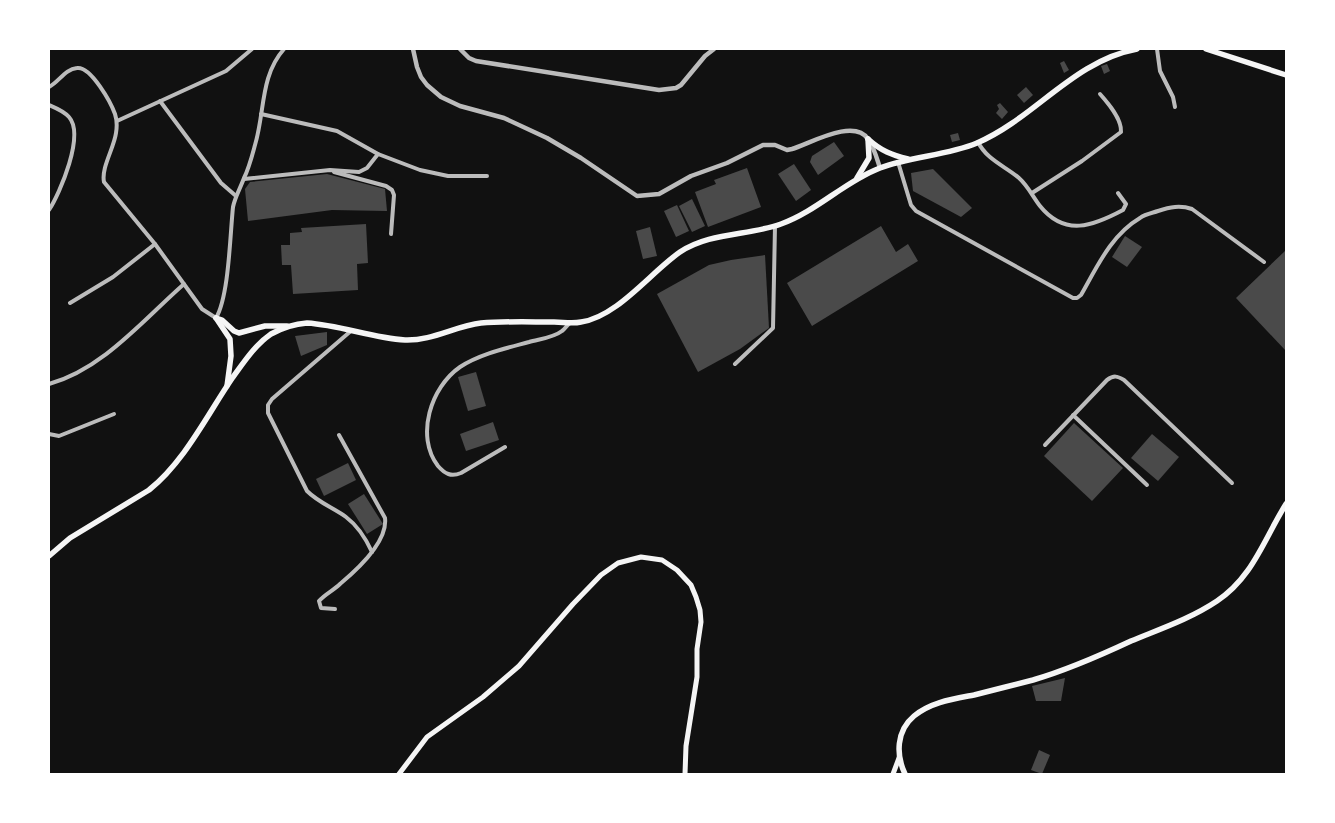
<svg xmlns="http://www.w3.org/2000/svg" width="1335" height="823" font-family="Poppins,sans-serif">
  <rect width="100%" height="100%" fill="#111"/>
  <g fill="#4a4a4a">
    <path d="M1064,61l5,9 -5,3 -4,-10z"/>
    <path d="M1107,64l3,7 -6,3 -3,-8z"/>
    <path d="M1026,87l7,8 -9,8 -7,-8z"/>
    <path d="M1000,103l8,9 -6,7 -6,-6 3,-4 -2,-4z"/>
    <path d="M958,133l2,7 -8,2 -2,-7z"/>
    <path d="M834,142l10,14 -26,19 -8,-13 2,-6z"/>
    <path d="M794,164l17,26 -15,11 -18,-27z"/>
    <path d="M747,168l14,39 -53,20 -13,-35 21,-8 -2,-4z"/>
    <path d="M933,169l39,39 -11,9 -48,-26 -2,-18z"/>
    <path d="M327,174l58,15 2,22 -55,-1 -84,11 -3,-32 5,-7z"/>
    <path d="M692,199l13,27 -13,6 -13,-26z"/>
    <path d="M677,205l12,26 -13,6 -12,-26z"/>
    <path d="M366,224l2,39 -11,1 1,26 -65,4 -2,-29h-9l-1,-20h9v-12l12,-1 -1,-4z"/>
    <path d="M881,226l15,26 12,-8 10,17 -106,65 -25,-43z"/>
    <path d="M650,227l7,29 -14,3 -7,-28z"/>
    <path d="M1125,236l17,11 -15,20 -15,-10z"/>
    <path d="M1286,250v101l-50,-53z"/>
    <path d="M765,255l4,73 -29,21 -42,23 -41,-78 52,-29 22,-5z"/>
    <path d="M327,332v13l-26,11 -6,-20z"/>
    <path d="M476,372l10,34 -18,5 -10,-34z"/>
    <path d="M493,422l6,18 -33,11 -6,-17z"/>
    <path d="M1074,423l49,45 -31,33 -48,-45z"/>
    <path d="M1152,434l27,23 -21,24 -27,-23z"/>
    <path d="M348,463l8,17 -32,16 -8,-17z"/>
    <path d="M364,494l19,30 -16,10 -19,-30z"/>
    <path d="M1065,678l-4,23h-25l-4,-15z"/>
    <path d="M1039,750l11,5 -8,19 -11,-4z"/>
  </g>
  <g fill="none" stroke-linecap="round" stroke-linejoin="round">
    <g stroke="#bcbcbc" stroke-width="4">
      <path d="M1157,49l3,22 13,26 2,10"/>
      <path d="M49,87c10,-5 16,-18 28,-19 14,-2 34,35 38,46 2,6 2,13 1,19 -2,15 -15,35 -12,49l51,62 47,65 14,9c13,-22 14,-83 17,-111 2,-10 7,-18 11,-29 5,-10 8,-22 11,-33 10,-33 5,-69 29,-96"/>
      <path d="M160,101l61,82 15,13"/>
      <path d="M49,105c7,3 15,6 20,12 16,18 -9,76 -20,93"/>
      <path d="M261,114l76,17 41,23 42,16 28,6h39"/>
      <path d="M117,121l109,-50 26,-22"/>
      <path d="M978,142c9,18 27,24 41,36 9,8 14,19 21,28 25,31 53,20 83,4l3,-6 -8,-11"/>
      <path d="M898,162l13,43 5,6 157,87h4l4,-3c16,-28 30,-60 59,-77 5,-4 12,-5 18,-7 12,-4 22,-6 34,-2l72,53"/>
      <path d="M334,172l52,14 6,4 2,5 -3,39"/>
      <path d="M244,179l86,-9 29,2 8,-4 11,-14"/>
      <path d="M1032,193l50,-32 39,-29c1,-13 -13,-29 -21,-38"/>
      <path d="M70,303l43,-26 42,-33"/>
      <path d="M352,330l-80,69 -4,6v8l39,78c12,12 27,17 39,26 12,9 20,22 26,35"/>
      <path d="M735,364l38,-36 2,-102"/>
      <path d="M49,384c54,-15 94,-64 135,-100"/>
      <path d="M1073,415l74,70"/>
      <path d="M49,434l10,2 55,-22"/>
      <path d="M1045,445l62,-65c7,-5 10,-4 17,0l108,103"/>
      <path d="M505,447l-44,26c-10,4 -16,1 -23,-7 -23,-30 -7,-79 22,-99 20,-13 47,-19 69,-25 10,-3 24,-4 33,-11 3,-2 5,-6 8,-8"/>
      <path d="M335,609l-14,-1 -2,-7c6,-7 15,-11 21,-17 18,-15 48,-42 45,-66l-46,-83"/>
    </g>
    <g stroke="#bcbcbc" stroke-width="4.5">
      <path d="M413,49l4,18 4,10 6,8 14,12 19,9 44,12 43,20 34,20 56,38 22,-2 32,-18 36,-13 36,-18h12l12,5 5,-1c19,-6 62,-31 76,-10 6,8 9,20 12,29"/>
      <path d="M460,49l9,9 7,3 183,29 17,-2 5,-3 24,-29 9,-7"/>
    </g>
    <g stroke="#f5f5f5" stroke-width="5">
      <path d="M399,774l28,-37 56,-40 36,-31 54,-62 28,-29 17,-12 23,-6 21,3 15,10 14,15 5,12 4,13 1,12 -4,27v28l-11,69 -1,28"/>
      <path d="M893,774l6,-16"/>
    </g>
    <g stroke="#f5f5f5" stroke-width="5.5">
      <path d="M1206,49l80,26"/>
      <path d="M868,139c13,12 24,16 40,20"/>
      <path d="M857,178l12,-20 -1,-19"/>
      <path d="M216,318l6,2 12,11 5,2 26,-7h22"/>
      <path d="M216,318l14,21 1,17 -4,30"/>
      <path d="M49,556l21,-18 79,-48c36,-29 58,-75 84,-113 11,-15 22,-32 38,-43 11,-6 23,-10 36,-11 33,2 65,15 98,17 27,1 50,-14 76,-17 24,-2 49,-1 73,-1 9,0 18,2 27,0 36,-5 70,-50 99,-70 30,-20 68,-16 101,-28 36,-13 63,-42 99,-56 31,-12 66,-12 97,-25 58,-25 96,-82 160,-94"/>
      <path d="M905,774c-9,-19 -9,-43 9,-58 17,-14 39,-17 60,-21 20,-5 39,-10 59,-15 34,-10 66,-24 98,-39 29,-12 59,-22 86,-40 36,-24 47,-62 69,-97"/>
    </g>
  </g>
  <rect width="1335" height="823" fill="none" stroke="#ffffff" stroke-width="100"/>
</svg>
